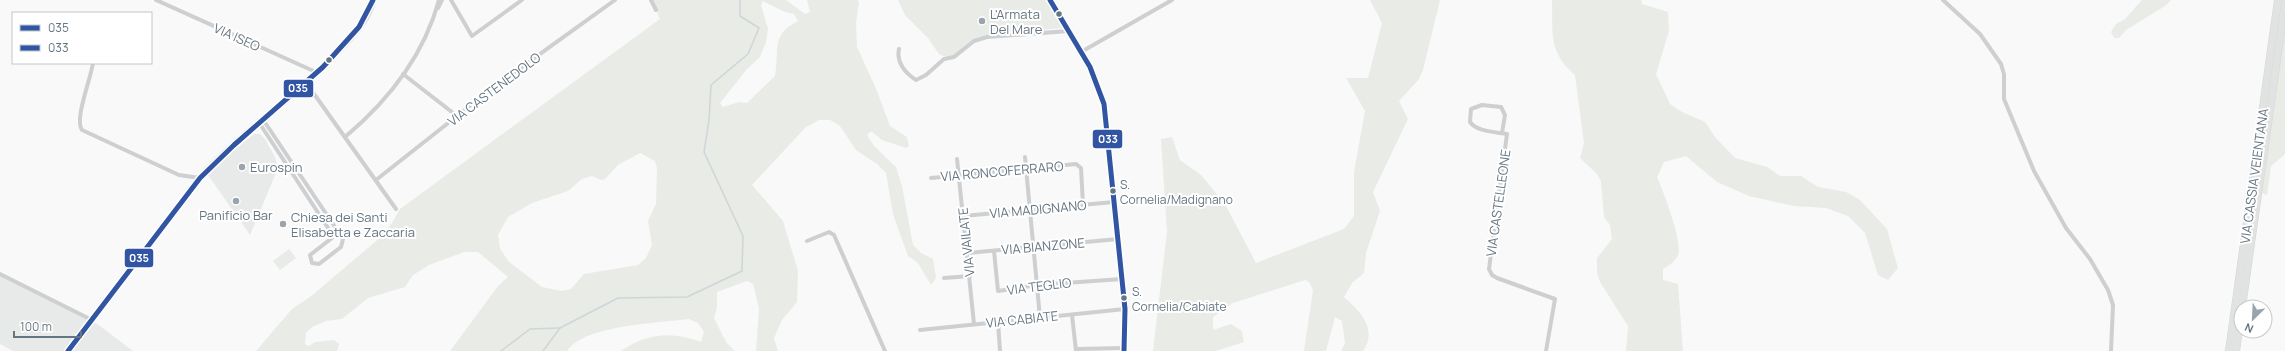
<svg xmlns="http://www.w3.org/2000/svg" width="2285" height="351" font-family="Manrope,sans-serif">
  <rect width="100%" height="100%" fill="#f9f9f9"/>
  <g fill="#e8e9e9">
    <path d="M254,134h6l5,5 10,18 3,11 -28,67 -42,-60 15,-16z"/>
    <path d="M0,274l92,46 41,31h-120l-13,-7z"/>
  </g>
  <g fill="#e8ebe6" fill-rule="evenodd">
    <path d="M652,0h134l19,14 5,-2 -3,-12h50l2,2 -3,21 1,24 20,44 13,35 17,11 2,9 -3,2 -24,-8 -11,-9 -4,4 7,11 22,21 6,19 11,59 8,8 12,6 3,19 -5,7 -13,-22 -10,-7 -15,-42 -7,-41 -9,-9 -21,-14 -16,-24 -10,-6h-11l-13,7 -54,58 31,36 15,50 -1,31 -15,18 -8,18 4,13h-22l3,-43 -6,-24 -6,-3 -30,11v15l-3,11 12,24 9,9h-114c26,-18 51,-20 80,-9l3,-10 -6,-9 -9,-4c-31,4 -105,6 -122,32h-117l48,-65 10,-9 -30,-25h-14l-35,13 -16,10 -8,12 -37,11 -26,21 -16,2 -14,6 -6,6 -1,11 4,2 6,-4 19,-2 5,4 -2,7h-81l36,-42 18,-12 71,-60 11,-14 8,-14 260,-190zM763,1l22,11 9,2 4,7c-28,14 -18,29 -23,55l-28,27 -8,-1 -16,5 -3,-4 27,-34 13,-12 6,-15 2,-13 -7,-24zM640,153l15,8 2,7 -1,36 -8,17 4,24 -6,13 -8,7 -54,9 -13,15 -9,2 -20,-4 -34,-26 -8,-13 -2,-13 10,-18 24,-14 36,-12 14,-12 10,-3 9,4 4,-1 13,-14z"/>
    <path d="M898,0h148l17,28 -72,6 -12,3 -25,19h-11l-4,-2 -11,-16 -23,-23z"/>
    <path d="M1370,0h70l-17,70 -4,9 -20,22 9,18 -35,73 7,19 -14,42 -2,20 -12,10 -8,14c16,14 34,32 19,54h-22l4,-8 -3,-22 -7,-4 -9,34h-22l9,-61 -4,-8 -4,-2 -72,23 -20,14v13l18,-6 11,7 2,11 -28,9h-63l14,-119 -6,-93 11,-2 8,23 21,15 24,29 31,59 88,-34 10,-13v-44l11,-61 -19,-33h22l14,-55z"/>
    <path d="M1552,0h89l1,4 26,8 1,19 -13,43 14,30 12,8 23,10 10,15 20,21 32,9 13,9h21l17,11 28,5 14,8 27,29 11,39 -10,12 -10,-5 -13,-42 -17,-17 -22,-8 -32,-2 -45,-10 -32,-14 -31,-26 -22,6 -7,15c6,14 26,65 21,78 -3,7 -9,10 -15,14v11l15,4 5,67h-57l2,-25 -28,-44 -3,-10v-14l15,-19 -2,-14 -6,-8 -3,-36 -4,-7 -17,-16 4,-15 -9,-68c-27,-23 -22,-42 -23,-75z"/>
    <path d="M2142,0h29l-6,6 -39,24 -7,8h-5l-3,-6 5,-8 9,-5z"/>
    <path d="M2285,21v133l-14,12 -4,29 -5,-2z"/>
    <path d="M289,249l7,9 -16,12 -7,-9z"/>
  </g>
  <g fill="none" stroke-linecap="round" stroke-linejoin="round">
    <g stroke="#ced6d9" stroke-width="1.5">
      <path d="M501,351l29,-22 30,-1"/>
      <path d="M543,351l17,-23 58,-30 69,-1 55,-26 1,-35 -39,-84 5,-32 2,-35 37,-31 11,-26 -19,-12v-16"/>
    </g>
    <g stroke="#d5d6d7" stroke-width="7">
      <g id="secondary">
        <path d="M1050,0l40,67 14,37 21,205 -1,42"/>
        <path d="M68,351l132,-173c42,-47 97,-81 139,-128 14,-14 29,-30 34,-50"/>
      </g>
    </g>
    <g stroke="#d5d6d6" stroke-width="8">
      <g id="highway">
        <path d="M2242,307l43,-304"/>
        <path d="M2229,351l49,-351"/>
        <path d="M2236,351l5,-36"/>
      </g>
    </g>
    <g stroke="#cecfd0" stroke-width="4">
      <path d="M156,0l162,73"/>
      <path d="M451,0l21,36 50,-36"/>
      <path d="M651,0l5,10"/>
      <path d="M1943,0l37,34 21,30 3,10v25l30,72 32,57 24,31 18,31 5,15 -2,46"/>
      <path d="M438,8l4,-8"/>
      <path d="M899,49c-3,13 6,24 17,31l10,-5 18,-16 10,-2 20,-16 13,-4 82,-6"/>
      <path d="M1081,52l91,-52"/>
      <path d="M93,63c-2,15 -19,57 -11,67l97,45 21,3"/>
      <path d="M403,74l54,42"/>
      <path d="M307,84l89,125"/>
      <path d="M260,124l72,110v4l-22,17 2,8 7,1 22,-17 2,-8 -79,-118"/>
      <path d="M1502,133l3,-18 -4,-8 -19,-2 -11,4 -1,13c7,10 26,10 37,12l-18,135 3,6 5,3 58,21 -9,52"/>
      <path d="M345,137c43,-36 79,-82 94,-137"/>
      <path d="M1025,157l15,161"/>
      <path d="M957,159l17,165"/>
      <path d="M931,178l145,-14 5,4 2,37"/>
      <path d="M376,180l114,-90 125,-90"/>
      <path d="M963,216l151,-14"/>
      <path d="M807,241l22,-9 5,3 51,116"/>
      <path d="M994,251l4,40 39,-6 85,-6"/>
      <path d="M968,253l150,-14"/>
      <path d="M0,274l92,46"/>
      <path d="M944,278l26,-2"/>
      <path d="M1072,315l4,36"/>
      <path d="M998,322l2,29"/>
      <path d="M920,330l205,-21"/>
      <path d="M1076,349l48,-1"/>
    </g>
    <use href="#secondary" stroke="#e1e2e2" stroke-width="5.5"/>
    <use href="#highway" stroke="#e1e2e2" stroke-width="7"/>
    <g stroke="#fff" stroke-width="8">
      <path id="bus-1" d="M68,351l132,-173 34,-33 89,-78 36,-40 14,-27"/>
    </g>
    <g stroke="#fff" stroke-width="8">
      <path id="bus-2" d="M1050,0l40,67 14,37 21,205 -1,42"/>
    </g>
    <use href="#bus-1" stroke="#3155a3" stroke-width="5"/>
    <use href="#bus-2" stroke="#3155a3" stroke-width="5"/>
  </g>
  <g fill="#657683" stroke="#fff" stroke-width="1.5">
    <circle cx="1059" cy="14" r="3.5"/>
    <circle cx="329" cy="60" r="3.5"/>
    <circle cx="1113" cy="191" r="3.5"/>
    <circle cx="1124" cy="298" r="3.5"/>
  </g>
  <g fill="#99a4ac" stroke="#fff" stroke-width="1.5">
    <circle cx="982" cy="21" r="4"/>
    <circle cx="242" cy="167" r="4"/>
    <circle cx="236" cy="201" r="4"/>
    <circle cx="283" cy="224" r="4"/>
  </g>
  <g text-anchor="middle" stroke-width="4" stroke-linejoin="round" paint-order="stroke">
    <g font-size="12" fill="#657683" stroke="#fff" text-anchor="start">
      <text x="1120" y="189">S.<tspan x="1120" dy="15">Cornelia/Madignano</tspan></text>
      <text x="1132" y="296">S.<tspan x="1132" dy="15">Cornelia/Cabiate</tspan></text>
    </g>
    <g font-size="13" fill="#657683" stroke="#fff" text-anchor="start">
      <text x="990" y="19">L'Armata<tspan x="990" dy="15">Del Mare</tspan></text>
      <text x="250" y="172">Eurospin</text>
      <text x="236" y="220" text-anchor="middle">Panificio Bar</text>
      <text x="291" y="222">Chiesa dei Santi<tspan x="291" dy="15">Elisabetta e Zaccaria</tspan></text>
    </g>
    <g font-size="13" fill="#657683" stroke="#fff">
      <text transform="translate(237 37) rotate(24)" y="5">VIA ISEO</text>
      <text transform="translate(494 89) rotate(-37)" y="5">VIA CASTENEDOLO</text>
      <text transform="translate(1002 171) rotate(-5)" y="5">VIA RONCOFERRARO</text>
      <text transform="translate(2254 176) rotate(-82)" y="5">VIA CASSIA VEIENTANA</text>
      <text transform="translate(1498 203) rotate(-82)" y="5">VIA CASTELLEONE</text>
      <text transform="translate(1038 209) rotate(-5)" y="5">VIA MADIGNANO</text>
      <text transform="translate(966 242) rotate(-96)" y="5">VIA VAILATE</text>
      <text transform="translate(1043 246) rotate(-5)" y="5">VIA BIANZONE</text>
      <text transform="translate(1039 286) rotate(-7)" y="5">VIA TEGLIO</text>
      <text transform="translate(1022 319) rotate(-6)" y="5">VIA CABIATE</text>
    </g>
  </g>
  <g stroke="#fff" stroke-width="1.5">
    <rect x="283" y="79" width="31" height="19" rx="4" fill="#3155a3"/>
    <rect x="1092" y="129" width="31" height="20" rx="4" fill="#3155a3"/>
    <rect x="124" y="248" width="30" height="20" rx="4" fill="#3155a3"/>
  </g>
  <g font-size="11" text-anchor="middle" font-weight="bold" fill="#fff">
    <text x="298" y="92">035</text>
    <text x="1108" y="143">033</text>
    <text x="139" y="262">035</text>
  </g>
  <rect x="12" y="12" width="140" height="52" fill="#ffffff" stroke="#c1c8cd"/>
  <rect x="20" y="25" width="20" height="6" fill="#3155a3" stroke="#c1c8cd"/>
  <text x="48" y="32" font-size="12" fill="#657683">035</text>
  <rect x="20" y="45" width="20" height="6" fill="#3155a3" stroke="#c1c8cd"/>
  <text x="48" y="52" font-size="12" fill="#657683">033</text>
  <g transform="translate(2253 319) rotate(204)"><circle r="19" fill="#ffffff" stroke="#c1c8cd"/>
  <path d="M0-3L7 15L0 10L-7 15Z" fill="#99a4ac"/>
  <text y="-6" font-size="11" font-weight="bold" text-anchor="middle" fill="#657683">N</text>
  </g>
  <path d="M14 331v6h67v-6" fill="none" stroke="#657683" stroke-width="2"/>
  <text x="20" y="331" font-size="12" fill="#657683" stroke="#ffffff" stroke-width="3" paint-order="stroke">100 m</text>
</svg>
